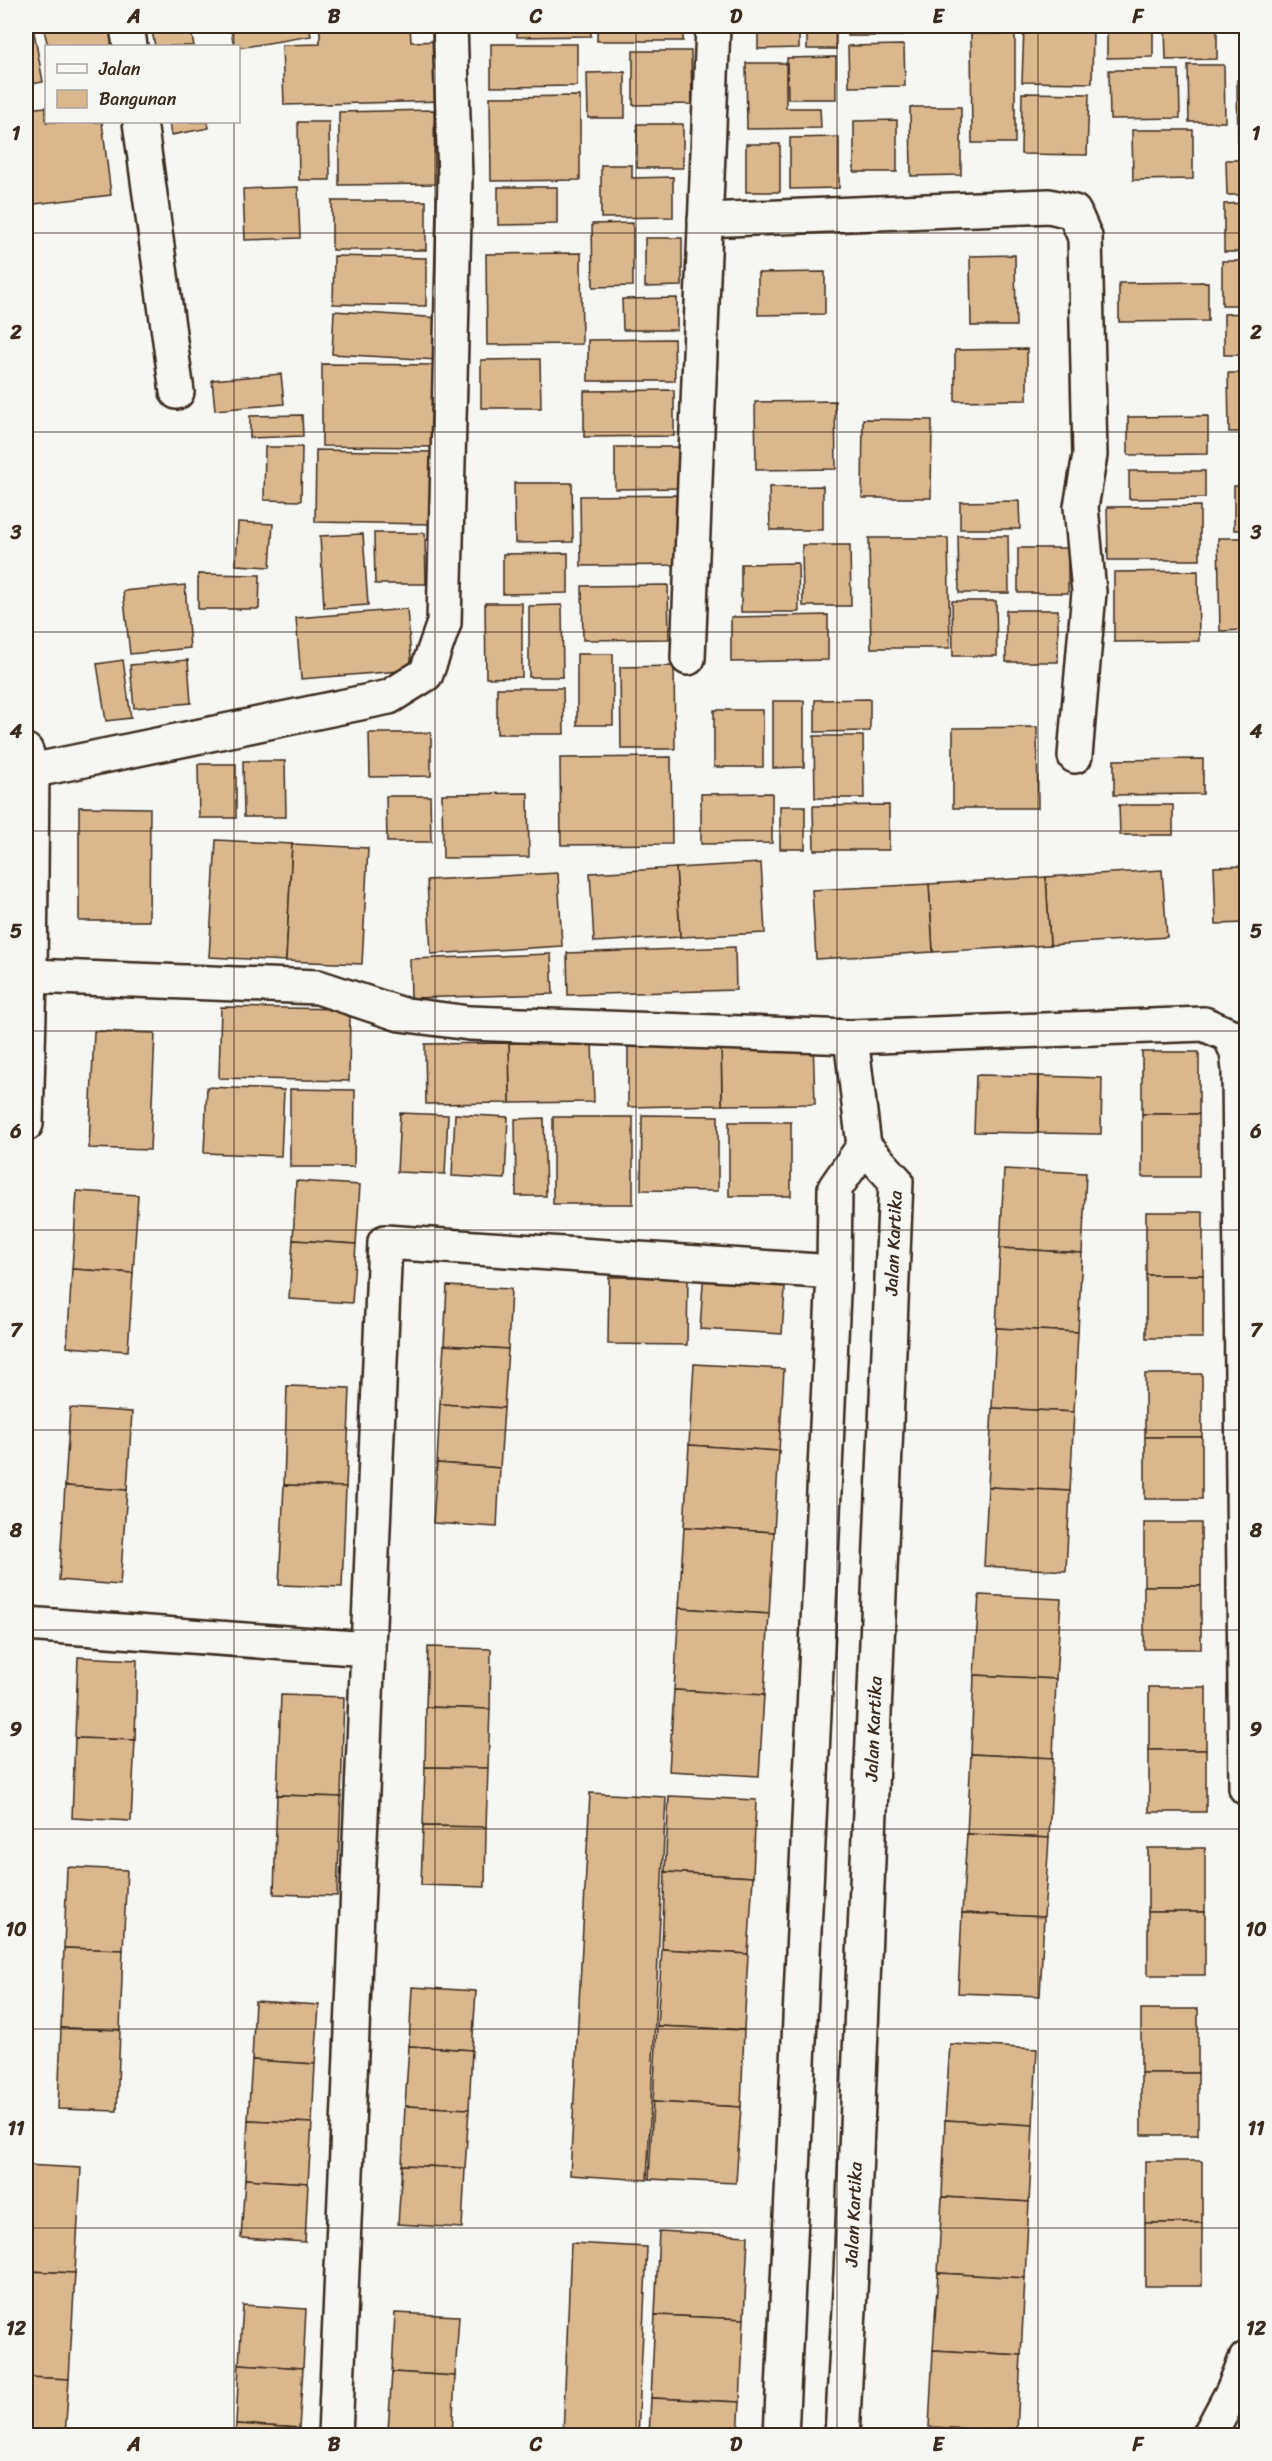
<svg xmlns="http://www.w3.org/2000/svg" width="1272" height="2461" font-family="Sriracha,sans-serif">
  <rect width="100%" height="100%" fill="#f6f6f2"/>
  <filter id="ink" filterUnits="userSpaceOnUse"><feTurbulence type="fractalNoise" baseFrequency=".0167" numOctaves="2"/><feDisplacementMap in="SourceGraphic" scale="12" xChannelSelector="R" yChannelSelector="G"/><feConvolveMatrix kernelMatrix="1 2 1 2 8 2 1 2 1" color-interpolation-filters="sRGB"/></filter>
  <g filter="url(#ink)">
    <g fill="#dbb78d" stroke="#3b2a1e" stroke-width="1.5">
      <path d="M26,26h7l10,56 -17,3z"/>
      <path d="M43,26h78l5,20h-78z"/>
      <path d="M151,26h39l4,20h-39z"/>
      <path d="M230,26h79l2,10 -73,12 -4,-2z"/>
      <path d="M320,26h90l1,16 33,-1 1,60 -161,4 -2,-60 38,-1z"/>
      <path d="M517,26h74v10l-74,1z"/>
      <rect x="597" y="26" width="86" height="15"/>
      <path d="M758,26h41v22l-41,1z"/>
      <rect x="807" y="26" width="29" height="23"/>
      <rect x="848" y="26" width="55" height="10"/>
      <path d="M1024,26h69l-1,57 -70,-1z"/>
      <path d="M1107,26h46v31l-46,1z"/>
      <path d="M1165,26h52v33l-51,1z"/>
      <path d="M971,34h44v109h-43z"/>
      <path d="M491,44h86v42l-86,1z"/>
      <path d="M904,45l1,41 -56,1 -1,-41z"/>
      <path d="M633,51h58l1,53 -59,1z"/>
      <path d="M836,57v42h-48l-1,-41z"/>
      <path d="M746,63h40v45h34l1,20 -74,1z"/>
      <path d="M1188,65h36l1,57h-36z"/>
      <path d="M1109,70h70l1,48 -70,1z"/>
      <path d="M625,72v46h-37l-1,-45z"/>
      <path d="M1237,80h9v66h-8z"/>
      <path d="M1022,93l67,1 -2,61 -66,-1z"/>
      <path d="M580,96v84l-89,1 -1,-84z"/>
      <path d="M46,107v15h56l9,73 -85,10v-96z"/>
      <path d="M910,107h51v68l-50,1z"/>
      <path d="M434,110l1,74 -96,1v-73z"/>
      <path d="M897,120v52h-43v-51z"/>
      <path d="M169,122h39l1,6 -38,7z"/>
      <path d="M298,122h31l1,58h-31z"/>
      <rect x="637" y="124" width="46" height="44"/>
      <path d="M1132,130h61v49l-60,1z"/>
      <path d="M839,137v51l-49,1v-51z"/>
      <rect x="746" y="144" width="34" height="48"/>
      <path d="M1226,160h20v35h-19z"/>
      <path d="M601,165h31v13l41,-1v40l-72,1z"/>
      <path d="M298,187l2,51 -55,2 -2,-51z"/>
      <path d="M498,187h59v37l-59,1z"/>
      <rect x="332" y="201" width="94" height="49"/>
      <path d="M1246,203v49h-22v-48z"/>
      <path d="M633,223v63l-40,1 -1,-63z"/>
      <path d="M645,238h37v48l-37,1z"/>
      <path d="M581,253l1,91 -95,1 -1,-91z"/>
      <path d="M1015,255l1,71h-45l-1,-70z"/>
      <path d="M334,256l92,2v48l-93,-2z"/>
      <rect x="1222" y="261" width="24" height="44"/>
      <path d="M825,272v42l-67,1v-42z"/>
      <path d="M1208,282v39l-89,1v-39z"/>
      <path d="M677,298v32h-54l-1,-31z"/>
      <path d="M334,311l107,7 -3,42 -106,-6z"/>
      <path d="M1246,313v42h-22v-41z"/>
      <path d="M674,339l1,42h-87v-41z"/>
      <path d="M1027,349v51l-72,1v-51z"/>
      <path d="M540,359l1,49h-60v-48z"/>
      <path d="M322,364l118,1v82l-118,-1z"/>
      <path d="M1228,373h18v59h-17z"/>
      <path d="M281,374l3,30 -69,6 -3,-30z"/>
      <path d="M674,390v46l-90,1v-46z"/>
      <path d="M835,401l1,68 -80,1 -1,-68z"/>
      <path d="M302,415l1,21 -53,2v-22z"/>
      <path d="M1208,416v38l-80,1v-38z"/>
      <path d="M863,419l69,1 -1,78h-69z"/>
      <path d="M265,447h37l-1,54 -37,-1z"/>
      <path d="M615,447h66l1,41 -67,1z"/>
      <path d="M316,450l116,2 -1,72 -116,-2z"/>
      <path d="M1129,471h76v27l-76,1z"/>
      <path d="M514,483h58l1,59 -58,1z"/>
      <path d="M823,486v44h-53l-1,-43z"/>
      <rect x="1234" y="486" width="12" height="44"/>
      <path d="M680,495l1,70 -100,1 -1,-70z"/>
      <path d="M1019,501l1,28h-60v-27z"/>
      <path d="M1200,506v54h-92l-1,-53z"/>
      <path d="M238,522l35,2 -3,43 -34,-2z"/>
      <path d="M374,533h51l1,51h-51z"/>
      <path d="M363,534l5,71 -44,3 -4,-72z"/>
      <path d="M958,536h50l1,57h-50z"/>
      <path d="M869,538h79l2,110h-79z"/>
      <path d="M1218,538h28v92l-26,1z"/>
      <path d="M802,545h48l1,61h-48z"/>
      <rect x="1018" y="548" width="50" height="45"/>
      <path d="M568,553v40l-65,1v-40z"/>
      <path d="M798,563l1,49h-58v-48z"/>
      <path d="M1198,571l1,70 -85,1v-70z"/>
      <path d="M198,574l62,1 -1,34h-61z"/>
      <path d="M185,585l5,63 -60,6 -7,-63z"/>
      <path d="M668,585l1,54 -86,1 -1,-54z"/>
      <path d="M952,601h44l1,55h-44z"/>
      <path d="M485,603h37v74l-36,1z"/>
      <path d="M562,605l1,72h-34v-71z"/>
      <path d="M407,609l5,61 -111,9 -5,-61z"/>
      <rect x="1006" y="610" width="52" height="52"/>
      <path d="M828,615v45l-97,2v-45z"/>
      <rect x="577" y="654" width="36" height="71"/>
      <path d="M123,660l8,58 -25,3 -9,-57z"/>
      <path d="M188,660l3,43 -57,5 -4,-43z"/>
      <path d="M674,666l1,83h-54l-1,-82z"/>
      <path d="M497,688h66l1,46h-67z"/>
      <path d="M870,699v32l-55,1v-32z"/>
      <path d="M773,701h31v66l-31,1z"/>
      <rect x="714" y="710" width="49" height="57"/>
      <path d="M1037,727l1,81h-85v-80z"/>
      <path d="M369,733h62v43l-61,1z"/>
      <path d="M814,736h49l1,62h-49z"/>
      <path d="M671,757l1,87 -111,1 -1,-87z"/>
      <path d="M1203,759v35l-89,1v-35z"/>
      <path d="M243,761h42l1,56h-42z"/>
      <path d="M198,764h38v54h-37z"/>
      <path d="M528,793l1,64 -86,1 -1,-64z"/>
      <path d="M772,793v50l-71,1v-50z"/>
      <path d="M386,796h44l1,46h-44z"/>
      <path d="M889,805v45h-75l-1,-44z"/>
      <path d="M1119,805h54v30h-53z"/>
      <rect x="780" y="806" width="25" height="43"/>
      <path d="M79,807l71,1 -1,113h-70z"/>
      <path d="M216,840l76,4 -6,117 -77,-4z"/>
      <path d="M292,844l76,4 -6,116 -76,-3z"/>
      <path d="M761,863l4,70 -85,4 -4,-69z"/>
      <path d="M1246,866v57l-30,1 -2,-57z"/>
      <path d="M676,868l4,69 -86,5 -4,-69z"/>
      <path d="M1162,870l5,67 -117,8 -4,-68z"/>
      <path d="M558,873l4,73 -131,8 -4,-74z"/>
      <path d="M1046,877l4,68 -117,7 -4,-68z"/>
      <path d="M929,884l4,68 -117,7 -4,-69z"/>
      <path d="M735,947l1,43 -168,5 -1,-42z"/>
      <path d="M551,954l2,40 -142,4 -1,-39z"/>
      <path d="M221,1007l129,2 -1,72 -130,-3z"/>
      <path d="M94,1031l61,2 -5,117 -61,-2z"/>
      <path d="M813,1040l2,64 -93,1 -1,-64z"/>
      <path d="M592,1041l2,61 -84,1 -1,-60z"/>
      <path d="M721,1041l1,64 -94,2v-64z"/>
      <path d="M509,1043l1,60 -84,1 -1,-60z"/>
      <rect x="1142" y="1052" width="57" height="62"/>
      <path d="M976,1075l63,1 -1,57 -64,-1z"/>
      <path d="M1039,1076l63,2 -1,56 -63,-1z"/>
      <path d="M207,1087l77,3 -3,66 -77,-3z"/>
      <path d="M290,1089l65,1 -1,77h-64z"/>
      <path d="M400,1113l48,2 -3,59 -48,-2z"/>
      <path d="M455,1114l53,3 -3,62 -53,-3z"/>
      <rect x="1142" y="1114" width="57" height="63"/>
      <path d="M642,1115l76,1v75l-77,-1z"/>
      <rect x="553" y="1117" width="80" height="87"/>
      <path d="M544,1118l2,78h-30l-1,-77z"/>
      <rect x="729" y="1122" width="62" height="74"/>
      <path d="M1004,1169l82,4 -4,80 -82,-5z"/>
      <path d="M296,1181l64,4 -4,59 -63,-4z"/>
      <path d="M77,1191l61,4 -5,78 -61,-4z"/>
      <rect x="1146" y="1212" width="57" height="63"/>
      <path d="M293,1240l63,4 -4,59 -63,-4z"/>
      <path d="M1000,1248l82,5 -4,79 -82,-4z"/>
      <path d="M72,1269l61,4 -5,78 -61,-4z"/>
      <path d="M704,1269l82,5 -4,60 -82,-5z"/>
      <rect x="1146" y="1275" width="57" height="63"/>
      <path d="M609,1277h79l-1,68 -79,-1z"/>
      <path d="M447,1286l64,3 -3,60 -64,-4z"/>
      <path d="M996,1328l82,4 -4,80 -82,-4z"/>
      <path d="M444,1345l64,4 -4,59 -64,-4z"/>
      <path d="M694,1364l90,5 -5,82 -90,-6z"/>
      <rect x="1145" y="1374" width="57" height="63"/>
      <path d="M287,1386l63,2 -4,99 -62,-2z"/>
      <path d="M440,1404l64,4 -4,60 -63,-5z"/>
      <path d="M70,1408l62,4 -5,78 -62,-4z"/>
      <path d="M992,1408l82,4 -4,79 -82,-4z"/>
      <rect x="1145" y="1437" width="57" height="62"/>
      <path d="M689,1445l90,6 -5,81 -90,-5z"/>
      <path d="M437,1463l63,5 -3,59 -64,-4z"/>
      <path d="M284,1485l62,2 -4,100 -63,-2z"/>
      <path d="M65,1486l62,4 -7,95 -61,-5z"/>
      <path d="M988,1487l82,4 -4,80 -82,-5z"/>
      <rect x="1144" y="1523" width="57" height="63"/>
      <path d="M684,1527l90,5 -5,82 -90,-6z"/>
      <rect x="1144" y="1586" width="57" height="63"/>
      <path d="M979,1595l82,4 -5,80 -82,-4z"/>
      <path d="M679,1608l90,6 -5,81 -90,-5z"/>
      <path d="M428,1647l63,2 -1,60 -64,-2z"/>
      <path d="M78,1657l59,3 -2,80 -60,-2z"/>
      <path d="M974,1675l82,4 -3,79 -82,-4z"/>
      <rect x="1149" y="1687" width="57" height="63"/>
      <path d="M674,1690l90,5 -5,81 -90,-5z"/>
      <path d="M281,1695l63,2 -3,100 -64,-2z"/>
      <path d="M426,1707l64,2 -2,59 -63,-1z"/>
      <path d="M75,1738l60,2 -4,81 -59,-3z"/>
      <rect x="1149" y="1750" width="57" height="62"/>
      <path d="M971,1754l82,4 -4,80 -82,-4z"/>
      <path d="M425,1767l63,1 -2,59 -63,-1z"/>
      <path d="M590,1793l76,4 -19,383 -77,-5z"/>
      <path d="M277,1795l64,2 -4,99 -63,-2z"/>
      <path d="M669,1796l87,4 -3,77 -88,-5z"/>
      <path d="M423,1826l63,1 -1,60 -64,-2z"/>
      <path d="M967,1834l82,4 -5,79 -82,-4z"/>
      <rect x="1148" y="1848" width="57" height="64"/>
      <path d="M67,1867l60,3 -4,80 -59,-2z"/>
      <path d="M665,1872l88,5 -5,77 -86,-5z"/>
      <rect x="1148" y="1912" width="57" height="63"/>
      <path d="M962,1913l82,4 -4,79 -82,-3z"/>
      <path d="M64,1948l59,2 -3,80 -59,-2z"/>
      <path d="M662,1949l86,5 -4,76 -87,-4z"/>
      <path d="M412,1987l64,4 -4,59 -63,-4z"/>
      <path d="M255,2001l64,4 -4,59 -63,-4z"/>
      <rect x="1141" y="2009" width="57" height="64"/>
      <path d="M657,2026l87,4 -3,77 -88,-5z"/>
      <path d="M61,2028l59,2 -3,81 -59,-2z"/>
      <path d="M950,2044l87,5 -4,76 -88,-5z"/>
      <path d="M409,2046l63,4 -3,59 -64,-3z"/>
      <path d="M252,2060l63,4 -3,59 -64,-3z"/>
      <rect x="1141" y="2073" width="57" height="62"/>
      <path d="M653,2102l88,5 -5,76 -87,-4z"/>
      <path d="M405,2106l64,3 -4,59 -63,-3z"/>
      <path d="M248,2120l64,3 -4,60 -63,-4z"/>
      <path d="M945,2120l88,5 -4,77 -87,-5z"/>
      <rect x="1145" y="2161" width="57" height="62"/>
      <path d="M26,2165l55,3 -6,105 -49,-2z"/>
      <path d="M402,2165l63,3 -3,60 -64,-4z"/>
      <path d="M245,2179l63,4 -3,59 -64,-4z"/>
      <path d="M942,2197l87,5 -4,76 -87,-5z"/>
      <rect x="1145" y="2223" width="57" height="63"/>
      <path d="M659,2231l89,5 -4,83 -89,-4z"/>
      <path d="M571,2243l76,4 -9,189h-75z"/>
      <path d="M26,2271l49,2 -6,106 -43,-2z"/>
      <path d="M938,2273l87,5 -4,77 -88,-5z"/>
      <path d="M243,2305l63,4 -3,59 -64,-4z"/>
      <path d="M395,2313l64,3 -4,60 -63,-4z"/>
      <path d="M655,2315l89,4 -4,83 -89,-4z"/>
      <path d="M933,2350l88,5 -4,76 -88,-4z"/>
      <path d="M239,2364l64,4 -4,60 -63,-4z"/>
      <path d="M392,2372l63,4 -3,60 -64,-5z"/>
      <path d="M26,2377l43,2 -4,57h-39z"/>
      <path d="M651,2398l89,4 -2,34h-89z"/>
      <path d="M236,2424l63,4v8h-64z"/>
      <path d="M388,2431l62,5h-62z"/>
    </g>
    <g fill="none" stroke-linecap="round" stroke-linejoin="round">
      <g stroke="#3b2a1e" stroke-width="38">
        <g id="street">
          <path d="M127,26l3,20"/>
          <path d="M140,122l37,270"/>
          <path d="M705,220l344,-14 25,6 11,25 5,218 -9,52 8,85 -14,164"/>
          <path d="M688,658l25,-632"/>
          <path d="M26,751l6,19 -2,206"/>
          <path d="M26,772l363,-75 37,-23 18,-51 11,-445 -5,-152"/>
          <path d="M851,1037l13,109"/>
          <path d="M26,1124l4,-148 288,11 82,27 69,9 382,14 353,-13 25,11 8,17 2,18 7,718"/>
          <path d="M26,1624l342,25 17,-407 449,30"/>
          <path d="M335,2436l33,-787"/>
          <path d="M781,2436l53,-1164 1,-84 29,-42"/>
          <path id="s1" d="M842,2436l9,-163 45,-1092 -32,-35"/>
          <path d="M1209,2436l24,-45 13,-32"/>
        </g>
      </g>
      <use href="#street" stroke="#f6f6f2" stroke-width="33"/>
    </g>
  </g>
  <path fill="none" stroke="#3b2a1e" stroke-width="1.5" stroke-opacity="0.55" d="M234,26v20M435,26v2410M636,26v2410M837,26v2410M1038,26v2410M234,122v2314M26,233h1220M26,432h1220M26,632h1220M26,831h1220M26,1031h1220M26,1230h1220M26,1430h1220M26,1630h1220M26,1829h1220M26,2029h1220M26,2228h1220"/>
  <g text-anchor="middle" stroke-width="6" stroke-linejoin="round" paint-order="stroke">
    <g font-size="18" fill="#3b2a1e" stroke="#f6f6f2">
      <text dy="6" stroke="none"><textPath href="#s1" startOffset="1194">Jalan Kartika</textPath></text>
      <text dy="6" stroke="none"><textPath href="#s1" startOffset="708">Jalan Kartika</textPath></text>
      <text dy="6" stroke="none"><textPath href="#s1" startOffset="222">Jalan Kartika</textPath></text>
    </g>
  </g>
  <rect width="1272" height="2461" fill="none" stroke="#f6f6f2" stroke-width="66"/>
  <rect x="45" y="45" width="195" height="78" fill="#f6f6f2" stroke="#aba49d" stroke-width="1.5"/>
  <rect x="57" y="64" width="30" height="9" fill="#f6f6f2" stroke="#aba49d" stroke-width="1.5"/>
  <text x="99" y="75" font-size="18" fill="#3b2a1e">Jalan</text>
  <rect x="57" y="90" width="30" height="18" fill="#dbb78d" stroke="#aba49d" stroke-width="1.5"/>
  <text x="99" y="105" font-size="18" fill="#3b2a1e">Bangunan</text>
  <rect x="33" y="33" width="1206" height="2395" fill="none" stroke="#3b2a1e" stroke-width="2"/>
  <g font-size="20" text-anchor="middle" font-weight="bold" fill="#3b2a1e">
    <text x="134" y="23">A</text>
    <text x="334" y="23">B</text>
    <text x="536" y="23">C</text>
    <text x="736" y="23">D</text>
    <text x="938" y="23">E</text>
    <text x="1138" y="23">F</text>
    <text x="16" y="140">1</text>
    <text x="1256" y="140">1</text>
    <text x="16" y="339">2</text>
    <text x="1256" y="339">2</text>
    <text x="16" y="539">3</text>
    <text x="1256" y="539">3</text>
    <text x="16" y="738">4</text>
    <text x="1256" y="738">4</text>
    <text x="16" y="938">5</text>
    <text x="1256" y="938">5</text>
    <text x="16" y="1138">6</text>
    <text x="1256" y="1138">6</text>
    <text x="16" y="1337">7</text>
    <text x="1256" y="1337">7</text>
    <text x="16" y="1537">8</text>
    <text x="1256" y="1537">8</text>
    <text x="16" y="1736">9</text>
    <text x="1256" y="1736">9</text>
    <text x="16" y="1936">10</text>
    <text x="1256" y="1936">10</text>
    <text x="16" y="2135">11</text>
    <text x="1256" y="2135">11</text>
    <text x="16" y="2335">12</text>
    <text x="1256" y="2335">12</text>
    <text x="134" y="2451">A</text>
    <text x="334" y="2451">B</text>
    <text x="536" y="2451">C</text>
    <text x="736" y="2451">D</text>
    <text x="938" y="2451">E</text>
    <text x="1138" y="2451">F</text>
  </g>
</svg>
